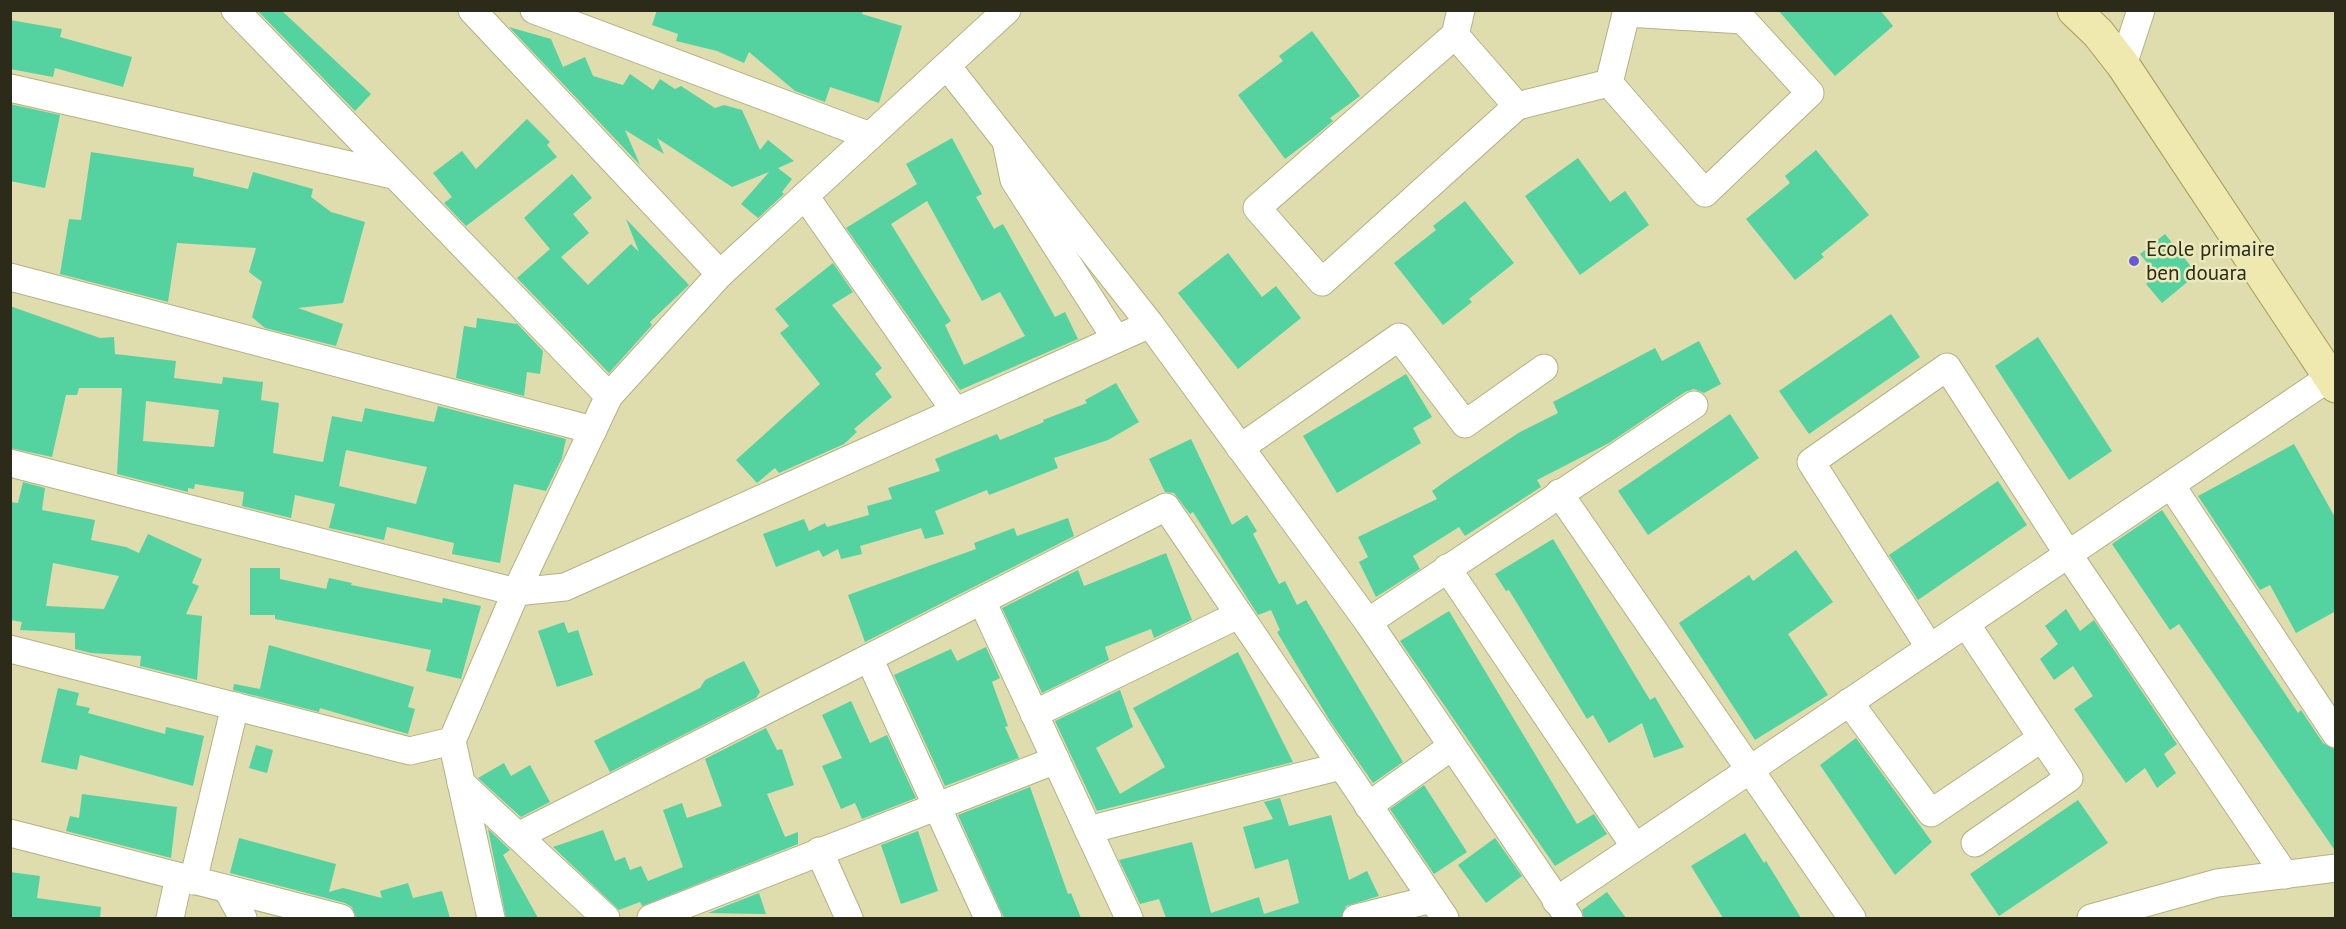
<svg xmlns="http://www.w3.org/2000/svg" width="2346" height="929" font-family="'PT Sans',sans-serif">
  <rect width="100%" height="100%" fill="#dfdcae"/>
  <g fill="#54d3a1" fill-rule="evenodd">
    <path d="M257,10h24l90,84 -16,17z"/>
    <path d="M657,10h206l-1,4 40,12 -23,77 -49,-16 -5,15 -30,-11 -46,-39 -5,11 -27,-12 -41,-10 2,-7 -26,-9z"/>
    <path d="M1778,10h102l13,16 -58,50z"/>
    <path d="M10,20l52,9 -2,8 72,20 -9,30 -68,-19 -2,9 -43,-8z"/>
    <path d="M509,27l42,12 12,28 22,-10 8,19 30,9 7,-11 23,16 7,-11 15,10 6,-3 34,22 9,-3 18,5 18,40 8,-10 26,21 -16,7 14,11 -10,13 2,2 -26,24 -17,-14 28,-32 -37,15 -75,-49 7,16 -39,-24 15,35z"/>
    <path d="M1312,31l48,65 -30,22 3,3 -19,16 -29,22 -47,-64 45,-34 -4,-5z"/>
    <path d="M10,104l50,11 -15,73 -35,-7z"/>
    <path d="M527,119l23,23 -3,3 10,12 -91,69 -22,-23 8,-6 -19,-24 29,-22 14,18z"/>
    <path d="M952,138l30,56 -6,3 18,32 9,-5 52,93 10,-5 13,27 -118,51 -114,-162 71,-44 -11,-20zM927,201l55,100 18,-9 25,44 -61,29 -19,-40 6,-4 -60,-97z"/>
    <path d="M1816,150l53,65 -48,39 3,3 -29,23 -49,-61 44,-36 -5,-7z"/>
    <path d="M91,152l103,16 -1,8 55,13 5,-17 60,17 -2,8 20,15 34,10 -22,81 -45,5 45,16 -7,22 -71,-18 -13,-11 10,-35 -13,-10 7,-24 -79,-5 -9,59 -108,-28 9,-55 12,1z"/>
    <path d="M1578,158l32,44 15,-11 24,34 -69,50 -55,-79z"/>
    <path d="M572,174l20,24 -19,16 16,19 -28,24 27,28 43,-41 8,8 -13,-33 63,66 -39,37 2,3 -43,48 -92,-95 33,-29 -26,-31z"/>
    <path d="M1465,201l49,62 -45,36 3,3 -29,23 -49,-62 42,-33 -3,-4z"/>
    <path d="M2165,234l32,40 -35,29 -16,-19 11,-9 -17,-21z"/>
    <path d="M1228,253l34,44 14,-11 25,32 -63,51 -60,-76z"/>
    <path d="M833,263l20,29 -21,13 50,63 -7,6 17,23 -38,32 3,3 -13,12 -65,29 -4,-5 -18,15 -21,-23 84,-76 -40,-51 9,-7 -14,-17z"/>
    <path d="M10,306l90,32 14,-1 1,17 61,7 -2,17 48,6 1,-7 40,5 -2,18 18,3 -6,50 50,9 9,-46 30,6 3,-14 69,14 4,-16 128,33 -4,19 -16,33 -32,-7 -14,79 -48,-9 2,-11 -67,-16 -3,13 -55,-12 6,-24 -40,-9 -4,23 -49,-12 2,-14 -49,-8 -1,5 -6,-1v4l-71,-18 5,-86h-43l-2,7h-11l-14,62 -42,-9zM146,401l73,9 -5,37 -71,-6zM346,450l81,17 -11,37 -77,-18z"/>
    <path d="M1891,314l29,43 -111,77 -30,-43z"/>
    <path d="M510,316l33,35 -3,23 -13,-2 -3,24 -68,-18 8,-52 12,2 1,-10 40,6z"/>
    <path d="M2038,337l74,114 -43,29 -74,-114z"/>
    <path d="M1699,341l22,43 -17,9 -10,-4 -9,3 -76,51 -72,37 4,7 -76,49 -6,-9 -46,29 7,13 -44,28 -17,-35 9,-5 -10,-20 79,-38 -5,-8 18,-13 70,-46 38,-19 -5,-11 102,-54 7,13z"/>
    <path d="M1406,374l26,43 -19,11 8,15 -84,50 -34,-57z"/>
    <path d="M1116,383l23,39 -31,18 -54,18 4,10 -69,27 -2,-5 -52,21 9,23 -19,5 -4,-11 -61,18 2,8 -21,5 -3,-10 -15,8 -4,-7 -43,17 -13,-33 41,-15 5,12 16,-8 2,4 42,-12 -2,-9 25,-7 -4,-11 52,-17 -5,-12 62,-25 3,6 44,-18 -1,-2 44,-17 -2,-3z"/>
    <path d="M1730,414l29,44 -111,77 -30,-44z"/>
    <path d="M1191,439l41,86 15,-10 10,16 -4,3 26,50 6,-3 12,24 9,-5 97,162 -30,21 -43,-62 -53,-89 3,-2 -9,-20 -13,5 -65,-103 -3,2 -16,-21 -9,-1 -16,-33z"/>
    <path d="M2294,444l42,75v92l-40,22 -26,-48 -10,5 -62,-94z"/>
    <path d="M1998,481l29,44 -109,75 -29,-45z"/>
    <path d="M23,482l22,6 -3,22 53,10 -4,20 35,7 13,6 9,-19 54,25 -10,24 7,3 -13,28 16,2 -5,64 -57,-14 1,-10 -50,-3 -16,-4v-16l-55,-3 2,-8 -12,-2v-118l8,1zM53,563l66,13 -15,33 -58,-3z"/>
    <path d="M2162,510l136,203 3,-3 22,33 13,7v102l-157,-228 -9,6 -58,-86z"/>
    <path d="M1068,518l6,18 -209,106 -17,-47 128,-46 -2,-6 40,-15 3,8z"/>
    <path d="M1553,539l97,161 5,-3 29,50 -30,11 -12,-35 -33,20 -16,-28 -6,4 -78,-129 -3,1 -11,-17z"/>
    <path d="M1796,550l37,52 -45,32 40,61 -73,45 -76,-117 70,-48 4,6z"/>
    <path d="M1166,553l26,67 -38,18 -3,-9 -46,18 4,13 -67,33 -40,-85 76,-38 6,16z"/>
    <path d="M250,568h30v11l46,10 3,-11 23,5 -1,2 91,18 1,-5 38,8 -20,73 -35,-8 5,-21 -156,-31v-4h-25z"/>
    <path d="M2066,609l14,22 14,-11 83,124 -13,10 12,19 -19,15 -12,-20 -19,15 -52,-74 19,-13 -20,-30 -19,14 -14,-21 18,-15 -13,-18z"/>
    <path d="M1449,611l128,213 17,-10 13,20 -52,32 -155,-225z"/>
    <path d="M564,622l4,11 10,-3 15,45 -36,12 -19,-56z"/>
    <path d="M269,645l145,42 -6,20 7,2 -7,25 -88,-26 -1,4 -86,-22 1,-6 26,5z"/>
    <path d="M986,647l14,31 -8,4 16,44 -3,1 14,31 -74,28 -51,-111 57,-26 6,12z"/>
    <path d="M1238,652l55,110 -196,49 -42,-90 65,-31 13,37 -37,21 24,46 45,-27 -32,-59z"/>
    <path d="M744,661l16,31 -4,6 -146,74 -16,-31 106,-53 5,-8z"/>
    <path d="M58,688l21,5 -3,12 14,3 -2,5 77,21 1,-7 38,9 -11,50 -113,-31 -3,15 -36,-8z"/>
    <path d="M851,701l19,42 17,-8 29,63 -54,21 -7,-16 -14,6 -19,-43 20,-8 -20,-43z"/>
    <path d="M766,728l11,22 5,-1 12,36 -27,9 18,43 13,-5v12l-156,62 -2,-4 -21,8 -66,-63 50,-17 12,31 10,-4 5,13 11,-4 7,15 35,-14 -20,-57 19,-7 5,15 35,-12 -17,-47z"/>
    <path d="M1856,738l76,104 -37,33 -75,-110z"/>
    <path d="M256,745l17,5 -6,23 -18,-5z"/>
    <path d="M504,763l7,13 19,-11 20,37 -29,15 -43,-39z"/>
    <path d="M1424,785l43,67 -33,22 -44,-65z"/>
    <path d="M1030,787l38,107 3,-1 10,25h-77l-46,-103z"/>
    <path d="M82,794l95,13 -6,51 -105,-27 4,-15 9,2z"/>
    <path d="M1280,798l9,28 42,-11 18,65 18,-9 12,25 -33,10 -5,12h-175l-7,-19 -19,5 -21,-44 73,-18 19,71 48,-16 5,17 35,-11 -11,-44 -33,10 -12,-42 30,-8 -9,-17z"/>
    <path d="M2078,800l30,43 -109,73 -29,-42z"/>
    <path d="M488,829l22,21 -7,5 35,63h-32z"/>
    <path d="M918,831l20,60 -37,13 -20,-59z"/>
    <path d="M1745,833l19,30 2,-2 35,57h-78l-32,-52z"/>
    <path d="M239,838l97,26 -7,28 14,-4 39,10 -2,-7 28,-8 5,15 29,-7 8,27h-94l-4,-11 -7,-4 -115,-30z"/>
    <path d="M1495,838l27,38 -36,27 -28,-38z"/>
    <path d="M10,872l30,4 -3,22 64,9 -1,11h-90z"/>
    <path d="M1607,892l19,26h-42l-2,-8z"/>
    <path d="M759,893l7,21 -58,-1z"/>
  </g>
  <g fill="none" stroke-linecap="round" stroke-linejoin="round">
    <g stroke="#b4b185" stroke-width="29">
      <g id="minor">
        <path d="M235,10l374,386"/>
        <path d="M472,10l248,264"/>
        <path d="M534,10l336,126"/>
        <path d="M1461,10l-6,25 -198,173 65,74 195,-176"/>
        <path d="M1455,35l62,71 92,-23 18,-73"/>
        <path d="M2123,65l18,-55"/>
        <path d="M947,66l203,258 218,298 201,296"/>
        <path d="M1609,83l96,110 105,-100 -67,-73 -117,-7"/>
        <path d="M10,88l383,87"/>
        <path d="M1007,146l7,34 102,159"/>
        <path d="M805,196l150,215"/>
        <path d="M10,277l583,153"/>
        <path d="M1240,448l159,-111 66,87 79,-56"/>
        <path d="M10,463l506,129 49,-5 585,-263"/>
        <path d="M2171,485l165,249"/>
        <path d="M1559,493l293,425"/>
        <path d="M1447,568l188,279"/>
        <path d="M982,601l147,317"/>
        <path d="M1368,622l326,-217"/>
        <path d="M1930,648l-119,-186 136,-95 121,187 217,321"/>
        <path d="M10,649l400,102 42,-10 64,-149 93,-196 111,-122 287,-264"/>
        <path d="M869,658l119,260"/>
        <path d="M1849,702l82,111 111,-75 -76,-114"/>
        <path d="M1034,714l204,-99"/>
        <path d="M452,741l39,177"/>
        <path d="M461,783l145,135"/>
        <path d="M1368,806l83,-59"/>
        <path d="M1088,830l253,-64"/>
        <path d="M10,833l331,85"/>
        <path d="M518,836l648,-329 279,411"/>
        <path d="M1975,843l94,-65 -27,-40"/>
        <path d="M819,851l30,67"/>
        <path d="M193,881l42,-175"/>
        <path d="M227,889l16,29"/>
        <path d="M1556,901l774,-524"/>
        <path d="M170,918l9,-41"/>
        <path d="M651,918l405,-158"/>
        <path d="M1356,918l76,-19"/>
        <path d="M2091,918l126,-35 119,-15"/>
      </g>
    </g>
    <g stroke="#a49d58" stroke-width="35">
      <path id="major" d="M2074,10l24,23 25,32 213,321"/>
    </g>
    <use href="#minor" stroke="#fff" stroke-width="27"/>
    <use href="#major" stroke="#efe9af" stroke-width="33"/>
  </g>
  <circle fill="#685ad3" stroke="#ece9bb" stroke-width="2" cx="2134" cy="261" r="6"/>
  <g text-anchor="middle" stroke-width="5" stroke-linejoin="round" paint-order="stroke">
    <g font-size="21" fill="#2c2a19" stroke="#ece9bb" text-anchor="start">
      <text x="2146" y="256">Ecole primaire<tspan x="2146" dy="24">ben douara</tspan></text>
    </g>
  </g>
  <rect width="2346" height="929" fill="none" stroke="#2c2a19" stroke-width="24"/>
</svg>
